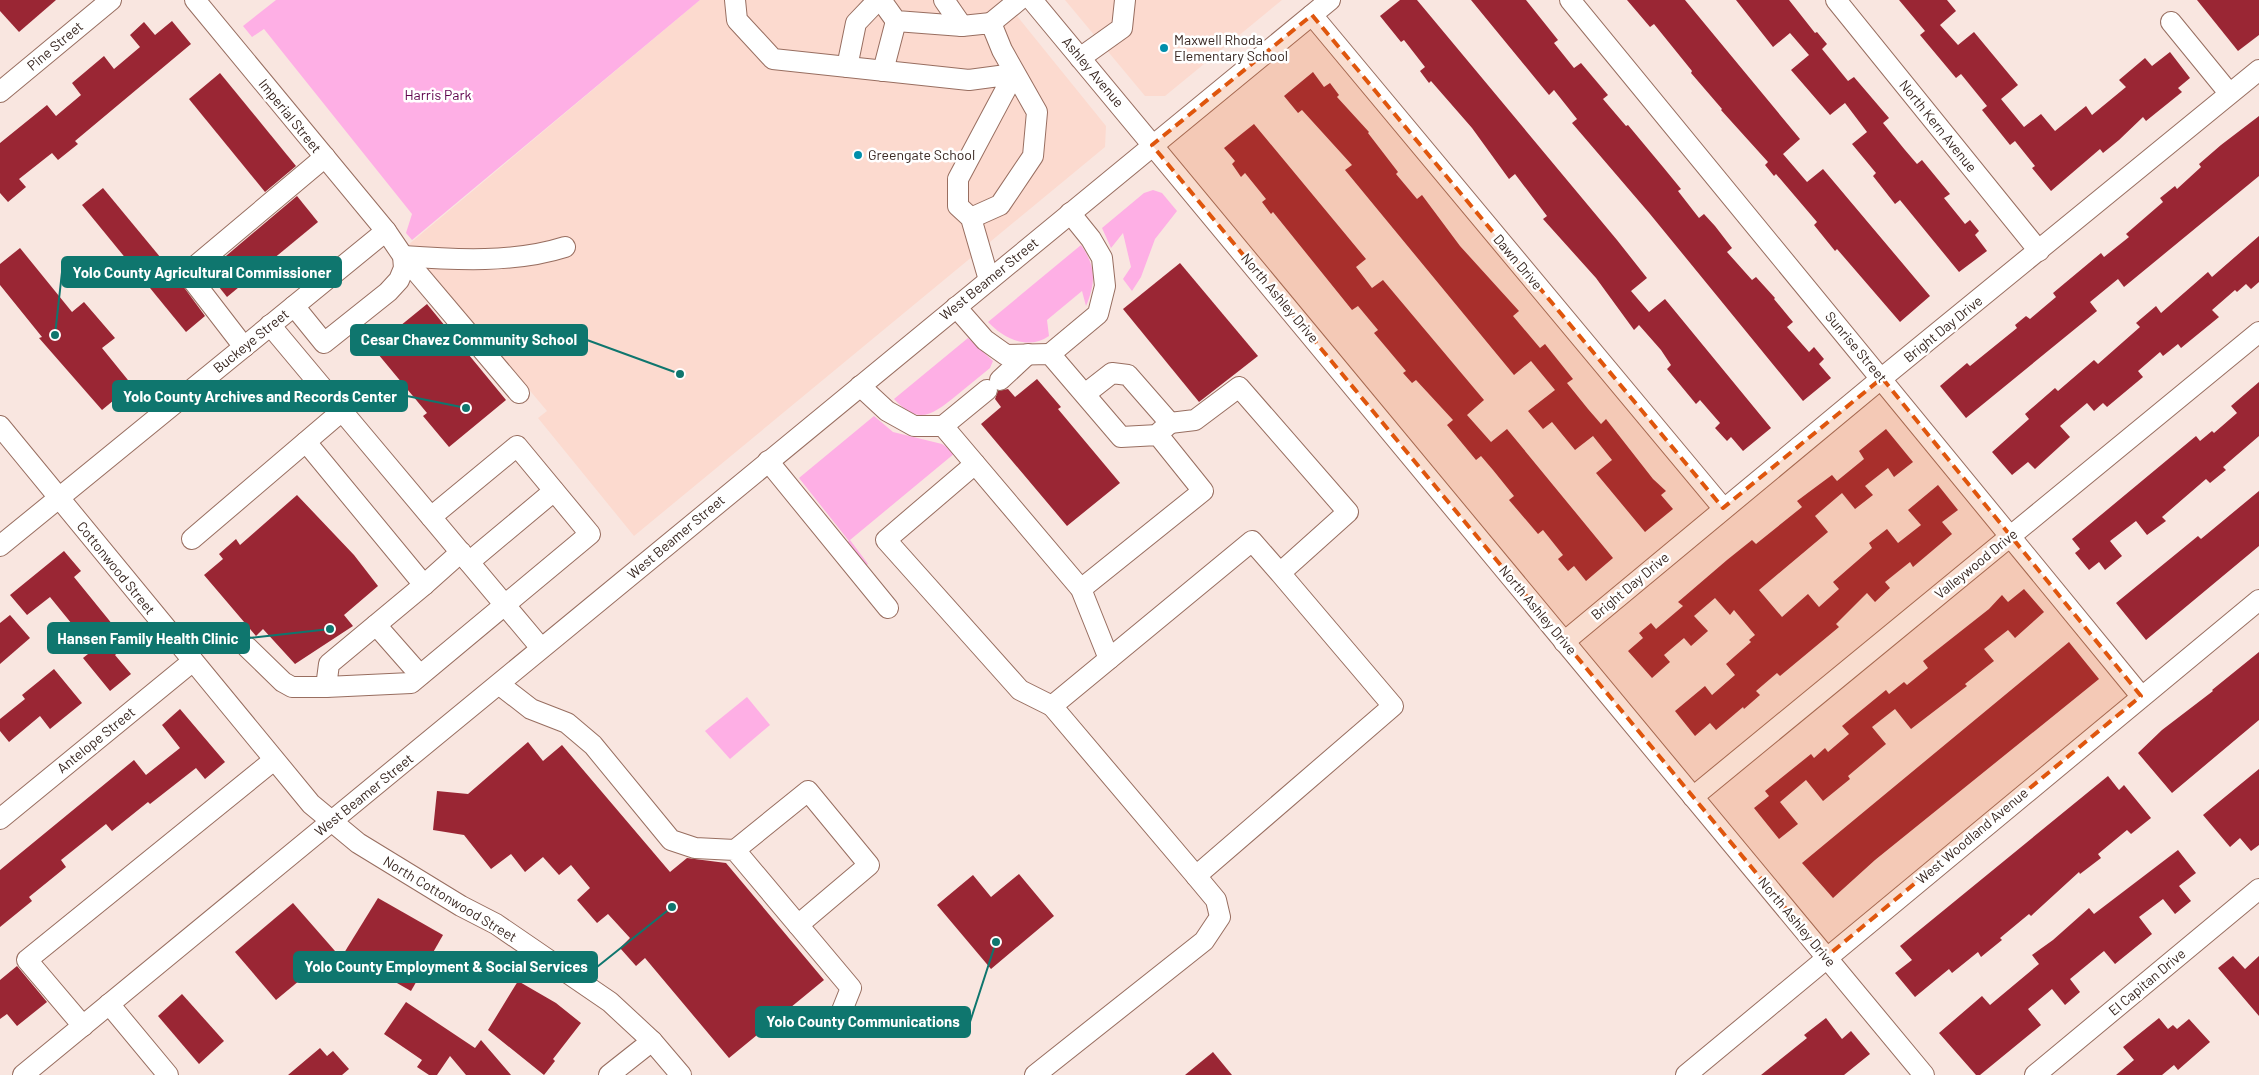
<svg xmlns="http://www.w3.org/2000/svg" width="2259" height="1075" font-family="Barlow,sans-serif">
  <rect width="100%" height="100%" fill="#f9e6e0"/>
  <g fill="#fcdacf">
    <path d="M700,0h304l102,126 -1,21 -471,389 -96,-118 9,-7 -139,-166z"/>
    <path d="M1065,0h217l-117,96h-20z"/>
  </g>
  <g fill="#feafe5">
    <path d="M276,0h424l-288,240 -6,-7 6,-19 -148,-185 -12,8 -9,-11z"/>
    <path d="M1153,190l9,3 15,18 -22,28 -14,38 -9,14 -9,-12 8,-12 -8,-34 -12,15 -9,-20 42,-35z"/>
    <path d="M1081,245c15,21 15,38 5,61l-4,-15 -35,29 2,16c-21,15 -46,2 -61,-14z"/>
    <path d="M968,338l25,23 -3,7c-11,9 -22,18 -33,27 -25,20 -38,31 -63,4z"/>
    <path d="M874,416l19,16 49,12 13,9 -105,87 18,24 -3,2 -18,-24 2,-1 -50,-63z"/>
    <path d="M747,697l23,28 -40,34 -25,-28z"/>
  </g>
  <g fill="#9a2634">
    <path d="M0,0h56l-37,32 -19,-21z"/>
    <path d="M1400,0h17l200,240 30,38 -16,13 18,21 16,-13 106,129 -28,23 -12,-14 -4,4 -12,-13 5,-5 -20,-23 -4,4 -29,-35 4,-4 -10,-15 -22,-25 -5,5 -38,-52 -53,-59 4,-3 -32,-42 -6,5 -37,-51 -41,-47 -2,2 -9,-12 5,-4 -21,-27 -3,2 -21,-26z"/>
    <path d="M1471,0h55l32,40 -4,3 20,25 7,-5 27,32 -5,4 23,27 2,-1 35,42 18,22 -3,2 21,27 5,-4 11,12 17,22 -5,4 25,28 4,-3 19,21 -1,1 19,23 -6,5 22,25 5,-5 10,12 -5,5 12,14 -28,23 -153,-187 -78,-91 5,-4 -23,-29 -5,5z"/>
    <path d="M1627,0h58l115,139 -17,15 24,28 16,-13 107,127 -30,26 -63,-73 -2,2 -21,-26 3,-3 -41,-48 -2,2 -9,-11 3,-3 -47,-52 1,-1 -31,-36 1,-2 -38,-47 -4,3z"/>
    <path d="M1736,0h53l26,33 2,-1 10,12 -5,5 26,32 6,-4 35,41 -6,5 22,27 12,14 5,-4 28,34 -6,4 21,26 5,-4 9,11 -4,4 12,16 -28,21 -59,-72 -5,4 -22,-28 3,-3 -24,-29 15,-12 -22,-29 -15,12 -39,-45 18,-15 -19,-22 -17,14z"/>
    <path d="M1899,0h48l9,11 -16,14 18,20 16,-13 44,53 -17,14 23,28 17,-13 14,17 31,-25 6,9 34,-28 -7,-7 26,-22 7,8 18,-14 20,26 -12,10 4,4 -36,29 -3,-4 -24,23 -16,13 -3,-4 -49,42 -19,-23 3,-2 -20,-25 -5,4 -28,-35 5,-4 -26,-32 -5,4 -36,-43 5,-4z"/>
    <path d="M2197,0h62v35l-21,16z"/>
    <path d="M172,21l19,23 -116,97 3,3 -20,16 -6,-7 -33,26 7,8 -18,15 -8,-9v-50l47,-38 9,11 25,-21 -9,-12 32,-27 10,13 26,-22 -10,-12 14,-13 11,13z"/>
    <path d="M1313,72l11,15 6,-4 9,12 -2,2 32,35 -1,1 30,39 -2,2 21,25 5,-4 38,51 59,65 -6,5 27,32 5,-4 28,35 -6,4 21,26 13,15 5,-5 47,60 13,12 -5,4 12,14 -28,23 -49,-59 16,-13 -19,-24 -18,14 -23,-28 -9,7 -15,-18 27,-21 -24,-29 -17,14 -169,-205 7,-5 -50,-55 -4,3 -14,-17z"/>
    <path d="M220,73l76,93 -31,26 -76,-93z"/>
    <path d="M2259,116v60l-135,111 -6,-8 -28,23 7,9 -131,107 -26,-32 27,-23 3,3 47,-38 -2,-3 11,-9 4,3 26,-22 -3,-4 48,-40 3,4 25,-20 -3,-3 37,-32 -3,-4 15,-12 2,3 24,-22 -2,-3 22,-19z"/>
    <path d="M1254,124l112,135 -10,8 16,21 11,-8 101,120 -17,15 24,27 16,-13 106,129 -27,23 -12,-15 -6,5 -10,-12 5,-4 -20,-25 -5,4 -29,-34 5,-4 -21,-26 -12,-14 -5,4 -29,-35 6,-5 -37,-40 -4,3 -9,-10 3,-2 -32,-38 4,-3 -20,-24 -6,4 -79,-98 -2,2 -9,-12 4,-3 -21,-26 -4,4 -9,-13 3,-3 -11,-13z"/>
    <path d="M103,188l72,87 30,41 -19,16 -104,-127z"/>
    <path d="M297,196l21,26 -91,75 -20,-25z"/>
    <path d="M2259,236v46l-8,7 -5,-5 -9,8 -2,-2 -23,20 7,7 -38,31 -3,-4 -15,12 -3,-4 -22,19 5,6 -36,30 -4,-4 -9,8 -7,-8 -27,23 10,11 -35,32 -7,-7 -16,13 -20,-23 37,-33 -4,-5 30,-26 3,3 36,-31 4,4 42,-37 -4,-4 20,-17 5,7 47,-41 4,5z"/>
    <path d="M20,248l52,64 12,-10 31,36 -13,10 30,37 -30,25 -63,-72 3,-1 -42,-52v-21z"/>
    <path d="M1180,263l78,93 -59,46 -76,-93z"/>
    <path d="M427,304l79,96 -57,47 -26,-31 4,-3 -54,-65z"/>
    <path d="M1037,379l24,28 -3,2 62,74 -53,43 -86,-102 20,-17 -6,-8 3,-8 10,-2 7,8z"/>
    <path d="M2259,382v54l-36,31 3,3 -16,13 -4,-4 -44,38 4,4 -19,14 -11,-14 -26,20 12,15 -17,14 -6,-8 -10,8 -14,-17 5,-4 -8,-10 124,-103 4,5 12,-10 2,2 23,-20 -6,-7z"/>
    <path d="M1886,429l27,33 -19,15 -6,-9 -23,18 8,9 -18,14 -13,-16 -27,23 13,16 -69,58 23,27 26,-23 11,13 20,-18 -6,-7 39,-34 -3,-5 18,-14 11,14 23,-18 -13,-15 30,-25 20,25 -16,12 10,12 -39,33 -3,-5 -25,20 5,6 -15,14 -8,-9 -31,31 3,3 -59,49 -3,-3 -21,18 4,4 -16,14 -1,-2 -27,23 -6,-7 -15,13 -20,-25 30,-25 7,9 23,-20 -9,-11 25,-22 -2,-2 6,-5 -21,-25 -4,5 -15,-17 -21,18 14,15 -17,15 -7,-8 -20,17 6,7 -18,16 -24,-27 15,-13 -4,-5 12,-10 5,6 27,-23 -5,-4 49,-42 25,-20 4,4 46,-37 -5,-6 12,-9 23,-17 5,6 27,-22 -5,-8z"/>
    <path d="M2259,491v55l-113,94 -30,-37 82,-67 3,3z"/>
    <path d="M297,495l57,60 24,31 -34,29 9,11 -58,38 -32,-35 -7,7 -52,-61 19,-16 -4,-5 17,-15 4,6z"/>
    <path d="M64,551l17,20 -7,6 43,53 2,-1 11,13 -15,13 16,19 -21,17 -27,-33 10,-8 -43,-53 -23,18 -17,-20z"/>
    <path d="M2024,589l20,23 -29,26 -7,-8 -24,19 10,12 -29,23 2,2 -56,43 -16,-20 -23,18 14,17 -38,32 2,3 -27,22 -17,-21 -26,22 18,22 -19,15 -25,-31 15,-12 -4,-5 46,-37 3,4 11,-10 3,4 21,-18 -7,-8 44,-36 3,4 15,-12 3,3 21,-17 -5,-7 66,-52 13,-14 6,7z"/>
    <path d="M10,615l20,23 -30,26v-41z"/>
    <path d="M2069,642l30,37 -224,181 -42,38 -31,-35z"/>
    <path d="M2259,652v68l-87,73 -34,-40 24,-23 51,-39 -1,-1z"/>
    <path d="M54,669l28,34 -32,26 -10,-13 -31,26 -9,-11v-12l25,-20 -3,-4z"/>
    <path d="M180,709l45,53 -20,17 -9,-11 -46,36 -2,-2 -36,29 -6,-7 -45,36 5,7 -37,30 3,4 -32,26v-57l134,-110 12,15 34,-27 -18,-23z"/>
    <path d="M528,742l15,19 19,-16 108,127 17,-14 39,5 98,117 -95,78 -84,-100 -9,8 -16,-18 10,-10 -22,-24 -11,9 -20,-23 13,-12 -19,-23 -12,10 -16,-18 -18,15 -14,-18 -20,15 -27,-34 -31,-5 4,-39 31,3z"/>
    <path d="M2259,769v76l-8,6 -11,-13 -10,9 -27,-32z"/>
    <path d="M2108,776l11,14 5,-5 27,33 -20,16 -4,-4 -29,24 3,4 -21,16 -1,-2 -48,44 -2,-2 -29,24 2,2 -21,17 -3,-5 -26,21 -3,-4 -34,28 -20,-24 17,-13 -12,-14z"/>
    <path d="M2178,850l18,23 -17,13 12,15 -16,13 -12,-15 -24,18 13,17 -37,30 -11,-13 -34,28 10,13 -15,13 -13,-16 -24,20 13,16 -61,50h-4l-37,-42 43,-37 8,9 49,-41 -7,-9 21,-15 36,-32 5,6z"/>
    <path d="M1019,874l35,42 -63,53 -54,-64 36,-30 18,22z"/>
    <path d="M378,898l65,37 -32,56 -67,-38z"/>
    <path d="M293,903l42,48 -59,49 -41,-48z"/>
    <path d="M2233,956l12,13 14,-13v60l-41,-48z"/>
    <path d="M17,966l30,36 -30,24 -10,-12 -7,5v-39z"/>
    <path d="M518,981l38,22 25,20 -28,36 2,2 -11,14 -56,-45z"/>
    <path d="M182,994l42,47 -25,23 -41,-48z"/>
    <path d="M406,1002l69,46 6,-8 30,35h-45l-16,-19 -13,19h-8l-12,-8 5,-7 -38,-26z"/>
    <path d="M1826,1018l16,21 9,-8 19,23 -26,21h-83l46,-37 -3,-3z"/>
    <path d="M2159,1018l9,11 5,-4 4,4 12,-10 21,23 -32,28 -4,-5 -12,10h-46l18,-15 -11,-13z"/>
    <path d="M320,1048l7,8 6,-5 16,18 -7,6h-54z"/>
    <path d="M1213,1052l19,23h-47z"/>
  </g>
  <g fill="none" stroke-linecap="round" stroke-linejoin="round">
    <g stroke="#986e60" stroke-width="22">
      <g id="minor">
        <path d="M195,0l191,231 17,25 1,12 -5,12 -11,12 -64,51 -30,-37"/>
        <path d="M735,0l2,20 36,39 196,21 45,-6 -56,105v27l13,12 18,62"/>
        <path d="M881,0l15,21 66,5"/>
        <path d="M944,0l18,26 29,-3 11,27 35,62 -4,44 -33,49 -29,13"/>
        <path d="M1032,0l892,1075"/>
        <path d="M1570,0l571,696"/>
        <path d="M1836,0l203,251"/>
        <path d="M1312,15l411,493"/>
        <path d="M2171,22l58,71"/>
        <path d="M991,23l28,-23"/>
        <path d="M1080,58l42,-30 3,-28"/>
        <path d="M847,67l9,-44 22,-23"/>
        <path d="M883,71l13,-50"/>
        <path d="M0,92l111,-92"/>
        <path d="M403,256l116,137"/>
        <path d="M403,256c53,4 112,7 162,-9"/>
        <path d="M956,307l29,33 21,15 44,-1 71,83 37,-2 45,56 -122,98"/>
        <path d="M270,325l72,86"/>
        <path d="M244,347l-57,-74 138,-116"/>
        <path d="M1050,354l48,-40 7,-28 -3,-28 -11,-19 -21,-26"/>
        <path d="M1000,380l28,-26"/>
        <path d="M860,386l27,25 27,15h29l138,163 28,70"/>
        <path d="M1085,394l27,-21 16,2 42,48 -10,9"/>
        <path d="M1170,423l25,-3 44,-33 109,125 -68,61 113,133 -197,170 -144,-170 200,-165 28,32"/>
        <path d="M0,426l311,378 47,39 103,63 35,18 114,78 42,39 29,34"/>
        <path d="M943,426l44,-36"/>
        <path d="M306,442l118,143 37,-33"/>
        <path d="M768,461l120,147"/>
        <path d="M975,464l-89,76 134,150 32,16"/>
        <path d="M192,539l150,-128 199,237"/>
        <path d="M0,546l386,-315"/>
        <path d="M469,562l85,-71"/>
        <path d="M424,585l-95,79 -3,23 85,-4 179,-149 -73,-88 -86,71"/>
        <path d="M376,625l44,50"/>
        <path d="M1564,642l318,-264 377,-308"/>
        <path d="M247,647l36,35 9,5h34"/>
        <path d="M500,685l31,24 36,14 26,22 78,95 24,8 40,2 116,138 -10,25"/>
        <path d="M1693,797l566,-465"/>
        <path d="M0,819l193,-158"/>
        <path d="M735,850l73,-59 61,74 -71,60"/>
        <path d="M109,1004l59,71"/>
        <path d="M83,1026l-56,-66 247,-200"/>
        <path d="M23,1075l1307,-1075"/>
        <path d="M609,1075l43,-34"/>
        <path d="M1035,1075l169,-134 16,-24 -4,-17 -20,-24"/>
        <path d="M1686,1075l573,-475"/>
        <path d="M2035,1075l224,-186"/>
      </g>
    </g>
    <use href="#minor" stroke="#fff" stroke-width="20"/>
  </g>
  <path fill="#df560d" fill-opacity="0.2" stroke="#df560d" stroke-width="4" stroke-dasharray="10 6" stroke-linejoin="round" d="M1312,15l411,493 159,-130 259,318 -315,261 -674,-812z"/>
  <g fill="#018eab" stroke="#fff" stroke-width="2">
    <circle cx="1164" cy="48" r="5"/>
    <circle cx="858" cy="155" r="5"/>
  </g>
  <g text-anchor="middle" stroke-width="5" stroke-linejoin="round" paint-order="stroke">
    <g font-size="14" fill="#382721" stroke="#fff" text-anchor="start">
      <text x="1174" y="45">Maxwell Rhoda<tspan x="1174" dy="16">Elementary School</tspan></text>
      <text x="868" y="160">Greengate School</text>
    </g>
    <g font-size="14" fill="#382721" stroke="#fff">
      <text transform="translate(55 46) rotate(-40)" y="5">Pine Street</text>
      <text transform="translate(1093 72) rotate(50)" y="5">Ashley Avenue</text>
      <text transform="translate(290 116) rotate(51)" y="5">Imperial Street</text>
      <text transform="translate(1938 126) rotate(51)" y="5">North Kern Avenue</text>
      <text transform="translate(1518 262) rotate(50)" y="5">Dawn Drive</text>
      <text transform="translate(989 279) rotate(-39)" y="5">West Beamer Street</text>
      <text transform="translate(1280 298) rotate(50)" y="5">North Ashley Drive</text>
      <text transform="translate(1943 329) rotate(-39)" y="5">Bright Day Drive</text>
      <text transform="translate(251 341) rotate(-39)" y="5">Buckeye Street</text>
      <text transform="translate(1856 347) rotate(50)" y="5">Sunrise Street</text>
      <text transform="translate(676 537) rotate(-40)" y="5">West Beamer Street</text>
      <text transform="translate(1976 564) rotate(-39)" y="5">Valleywood Drive</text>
      <text transform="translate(116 568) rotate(51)" y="5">Cottonwood Street</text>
      <text transform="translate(1630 586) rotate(-40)" y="5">Bright Day Drive</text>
      <text transform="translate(1538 610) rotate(50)" y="5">North Ashley Drive</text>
      <text transform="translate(96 740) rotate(-39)" y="5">Antelope Street</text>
      <text transform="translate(364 795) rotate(-39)" y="5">West Beamer Street</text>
      <text transform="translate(1972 836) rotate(-40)" y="5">West Woodland Avenue</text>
      <text transform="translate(450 899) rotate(31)" y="5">North Cottonwood Street</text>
      <text transform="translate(1797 922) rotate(50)" y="5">North Ashley Drive</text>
      <text transform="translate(2147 982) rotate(-40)" y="5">El Capitan Drive</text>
    </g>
    <g font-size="14" fill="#5e004b" stroke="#fff">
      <text x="438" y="100">Harris Park</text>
    </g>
  </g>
  <path fill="none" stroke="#0f766e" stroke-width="2" d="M55 335L62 272M680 374L587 340M466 408L407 396M330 629L249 638M672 907L597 967M996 942L970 1022"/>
  <g fill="#0f766e" stroke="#fff" stroke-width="2">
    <circle cx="55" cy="335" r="5"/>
    <circle cx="680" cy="374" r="5"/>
    <circle cx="466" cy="408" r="5"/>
    <circle cx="330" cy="629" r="5"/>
    <circle cx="672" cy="907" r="5"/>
    <circle cx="996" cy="942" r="5"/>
  </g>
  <g fill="#0f766e" stroke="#0f766e" stroke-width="2">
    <rect x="62" y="257" width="279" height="30" rx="5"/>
    <rect x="351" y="325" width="236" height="30" rx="5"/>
    <rect x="113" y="381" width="294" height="30" rx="5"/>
    <rect x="48" y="623" width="201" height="30" rx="5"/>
    <rect x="294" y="952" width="303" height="30" rx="5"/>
    <rect x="756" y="1007" width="214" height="30" rx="5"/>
  </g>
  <g font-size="15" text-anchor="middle" font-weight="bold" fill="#fff">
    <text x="202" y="278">Yolo County Agricultural Commissioner</text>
    <text x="469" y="345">Cesar Chavez Community School</text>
    <text x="260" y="402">Yolo County Archives and Records Center</text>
    <text x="148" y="644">Hansen Family Health Clinic</text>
    <text x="446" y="972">Yolo County Employment &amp; Social Services</text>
    <text x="863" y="1027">Yolo County Communications</text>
  </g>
</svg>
